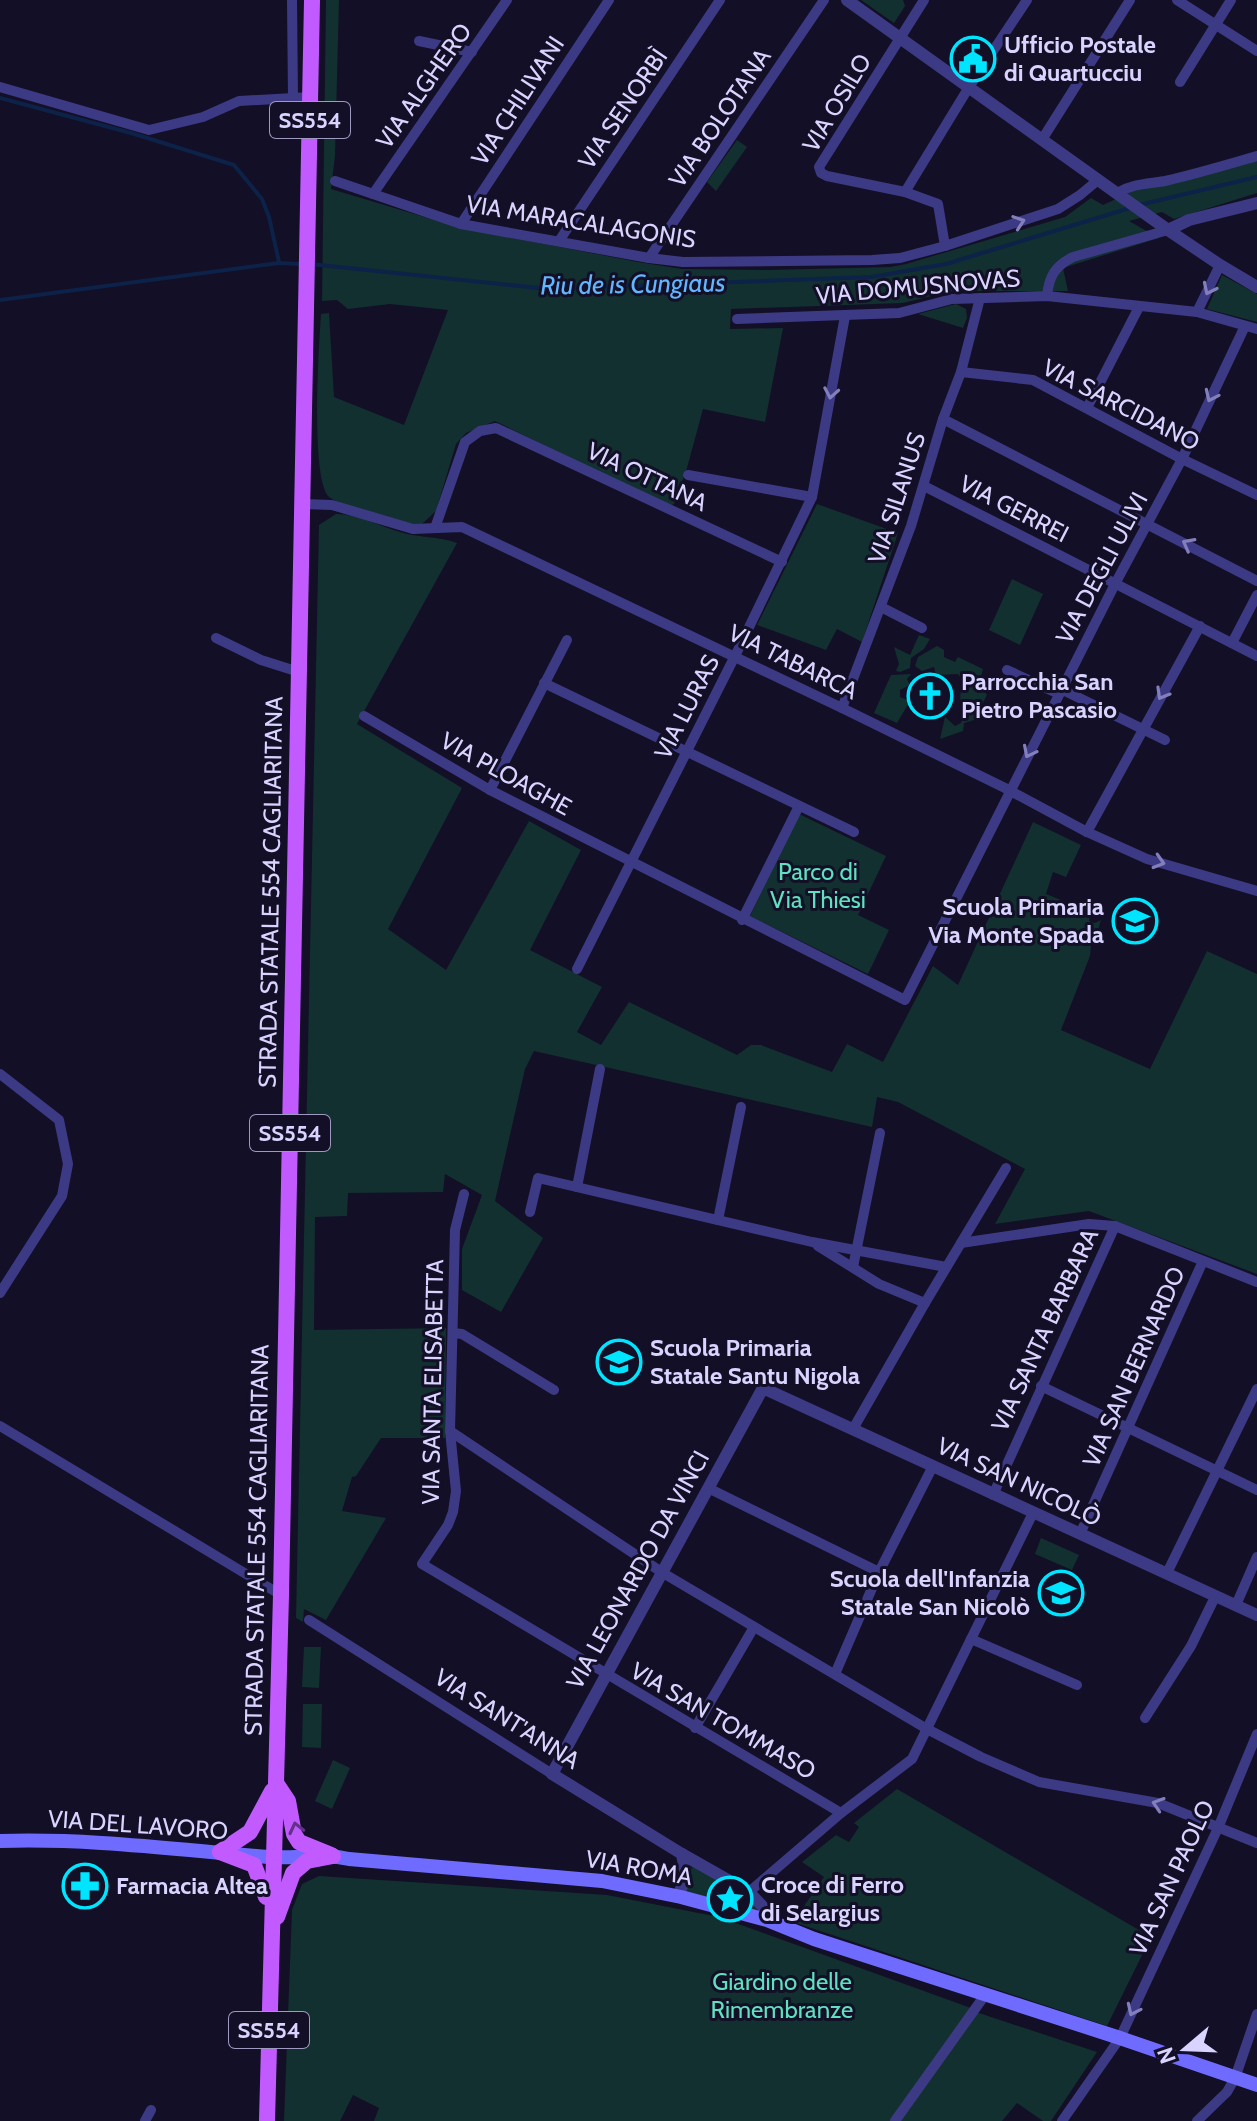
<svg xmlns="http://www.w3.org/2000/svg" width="1257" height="2121" font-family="Cabin,sans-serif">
  <rect width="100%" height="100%" fill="#130f26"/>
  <g fill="#12302f">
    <path d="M326,0h13l-4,156 -4,33 130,39 177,34 44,7 86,1 122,-3 16,-3 159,-47 26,-19 12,7 28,-13 126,-32v33l-83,26 -12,-7 -33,9 30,17 -96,30 5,23h-116l-49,12 -172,6 -1,20 53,-1 -18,94 -62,-13 -16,59 -13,36 -6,2 -173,-85 -29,12 -10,11 -20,67 -14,13 -11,1c-16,-5 -73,-20 -82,-28 -19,-18 -10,-153 -8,-183l8,-1 5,84 70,28 44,-115 -58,-6 -42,5 -11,-9 -15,1z"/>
    <path d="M861,0h42l2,6 -11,17z"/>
    <path d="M737,140l10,7 -31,44 -9,-9z"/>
    <path d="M1222,275l35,19v28l-50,-13z"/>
    <path d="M956,304l10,5 1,9 -4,10 -45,-14z"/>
    <path d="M817,504l81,29 -36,109 -25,-13 -11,21 -69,-25z"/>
    <path d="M336,514c23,0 43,12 64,18 19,6 38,4 57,11l-100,181 105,64 -74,141 58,41 83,-149 52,29 -51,100 72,37 -25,45 24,13 28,-43 108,53 14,-10h10l71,27 15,-28 36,18 50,-96 25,19 75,-163 48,23 -15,32 -13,-5 -7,22 45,18 -2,9 6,2 6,-3 -4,13 -9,-2 -4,12 7,3 -1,10 -29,74 89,39 57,-118 50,23v300l-168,-63 -94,13 30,-55 -127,-67 -21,-5 -5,30 -338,-76 -9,18 -30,132 48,37 -42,74 -39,-22v-41l20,-54 -37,-21 -2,18 -95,1 -1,23 -32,1 -1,113 132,-2 -1,110h-64l-25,38 -4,1 -10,34 44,7 -60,102 -22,-11 -1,13 -7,-4 23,-1093z"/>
    <path d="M1012,579l31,15 -23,51 -31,-15z"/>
    <path d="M919,635l11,4 -6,10 -13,9 -1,10 -10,4 -4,-1 3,-7 -5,-17 16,8z"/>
    <path d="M937,646l7,4v7l11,5 3,-5 25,12 -4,15 8,11 -13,25 -10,3 -1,8 -23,8 5,-22 10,9 6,-3 2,-6 -3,-10 1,-28 -3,-5 -22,1 -2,-8 -12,4 -7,-5 3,-9z"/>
    <path d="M911,674l-4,5 3,6 -10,5v7l10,4 -13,22 -23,-10 17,-38z"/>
    <path d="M799,814l87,42 -28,59 31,15 -21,44 -118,-58z"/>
    <path d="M1041,1538l38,17 -7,15 -37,-16z"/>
    <path d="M304,1647h17l-2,41 -17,-1z"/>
    <path d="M303,1704h19l-1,44 -19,-1z"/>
    <path d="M333,1760l17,8 -18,41 -17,-8z"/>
    <path d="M897,1789l254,148 -44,89 -314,-104 31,-45 -22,-15 34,-27 13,7 10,-15 -5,-4z"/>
    <path d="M694,1862l63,42v8l-74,-21z"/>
    <path d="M319,1876l288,19 112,22 252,91 -81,113h-516l5,-13 -26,-13 -13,26h-56l8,-211 10,-26z"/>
    <path d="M976,2012l121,40 -46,69h-8l-26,-18 -15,18h-102z"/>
  </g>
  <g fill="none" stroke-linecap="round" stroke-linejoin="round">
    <g stroke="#0c2248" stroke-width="4">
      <path d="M0,98l131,35 103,32 28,34 7,18 10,45"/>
      <path d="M1139,205l118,-28"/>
      <path d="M310,264l238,25 323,-12 75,-13 184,-56"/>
      <path d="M0,300l279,-37 22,1"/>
    </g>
    <g stroke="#3d3a85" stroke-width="10">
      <path d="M292,0l1,98"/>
      <path d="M924,0l-105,167 2,6 6,3 78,16 33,12 7,42"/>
      <path d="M1177,0l80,51"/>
      <path d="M419,41l53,11"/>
      <path d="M1180,82l51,-82"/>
      <path d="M0,87l149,43 54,-13 36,-16 72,-4"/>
      <path d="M1043,138l87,-138"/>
      <path d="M335,181l126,43 188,34 34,4 189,-2 28,-2 45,-12 113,-37 22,-14 18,-15"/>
      <path d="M905,192l64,-105 58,-87"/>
      <path d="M1117,193c15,-9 31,-9 48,-12 31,-7 61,-16 92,-25"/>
      <path d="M373,194l134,-194"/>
      <path d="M461,224l148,-224"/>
      <path d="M559,241l161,-241"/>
      <path d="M649,258l175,-258"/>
      <path d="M1047,296c2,-20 8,-30 26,-39l95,-27"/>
      <path d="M1197,312l23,-47"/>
      <path d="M737,319l162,-6 53,-14 95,-3 150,16 60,17"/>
      <path d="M961,372l72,8 149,79 75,36"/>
      <path d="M1087,408l52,-101"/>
      <path d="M943,419l314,162"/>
      <path d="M688,475l124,22"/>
      <path d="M924,486l333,170"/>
      <path d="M303,504l29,1 81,24 49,-2 380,181 163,80 82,44 60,27 110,32"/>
      <path d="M435,528l30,-86 15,-11 16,-3 286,134"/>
      <path d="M881,607l41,21"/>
      <path d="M216,638l45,22 38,12"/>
      <path d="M1232,643l25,-48"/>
      <path d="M1007,670l52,24"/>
      <path d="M544,683l310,149"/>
      <path d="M1061,689l104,51"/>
      <path d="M842,708l69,-182 32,-107 18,-47 19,-74"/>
      <path d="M364,716l126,74 415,210 210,-416 67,-125 63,-133"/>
      <path d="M490,790l77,-150"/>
      <path d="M1087,832l113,-206"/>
      <path d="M742,920l57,-114"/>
      <path d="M577,969l161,-319 74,-153 33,-181"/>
      <path d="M0,1074l59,46 9,44 -6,32 -62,97"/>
      <path d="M577,1187l23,-118"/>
      <path d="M464,1194l-9,36 -5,201 6,60 -3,21 -5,13 -26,39 419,249"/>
      <path d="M530,1212l8,-34 274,64 134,25"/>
      <path d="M718,1220l23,-113"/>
      <path d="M961,1243l128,-19 26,2 142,56"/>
      <path d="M818,1246l61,38 46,19"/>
      <path d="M853,1267l27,-134"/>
      <path d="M453,1333l9,1 92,56"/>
      <path d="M1041,1386l216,104"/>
      <path d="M0,1426l281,169"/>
      <path d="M853,1429l72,-126 81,-135"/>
      <path d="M450,1431l213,142 264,156 54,28 58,25 119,21 99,40"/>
      <path d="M708,1488l171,84"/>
      <path d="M993,1495l122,-269"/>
      <path d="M1080,1534l123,-273"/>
      <path d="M1167,1573l90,-184"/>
      <path d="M1236,1605l21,-48"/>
      <path d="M309,1620l243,154"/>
      <path d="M971,1639l106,46"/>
      <path d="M835,1674l44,-102 54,-106"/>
      <path d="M1145,1718l46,-72 24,-49"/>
      <path d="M695,1728l59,-101"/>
      <path d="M749,1892l92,-79 71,-54 121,-246"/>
      <path d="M145,2121l6,-11"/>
      <path d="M895,2121l90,-126"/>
      <path d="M1062,2121l58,-83 98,-210 39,-94"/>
      <path d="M1197,2121l30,-29 8,-14 22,-64"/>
    </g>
    <g stroke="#3d3a85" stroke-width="12">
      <path d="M847,0l321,230 52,35 37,22"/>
      <path d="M1168,230l21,-10 68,-17"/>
      <path d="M678,1896l8,-19 -4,-23"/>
      <path d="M767,1920l-3,-12 -15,-16 -67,-38 -130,-80 211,-386 494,227"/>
    </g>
    <path stroke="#6f6bff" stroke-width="14" d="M0,1841c90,-3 180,9 269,16 27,2 53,-4 80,2l253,22 79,16 86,23 47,19 306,99 137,47"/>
    <g stroke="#c25bff" stroke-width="16">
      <path d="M276,1783l12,18 6,33 5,8 32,13"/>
      <path d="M220,1852l34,13 12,32"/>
      <path d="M220,1852l30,-20 22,-41"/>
      <path d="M277,1917l16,-44 14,-12 26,-5"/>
      <path d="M267,2121l14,-526 31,-1595"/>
    </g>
  </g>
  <defs><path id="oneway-chevron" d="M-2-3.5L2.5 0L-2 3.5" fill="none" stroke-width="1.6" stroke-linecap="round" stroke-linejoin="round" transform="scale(2)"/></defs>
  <g stroke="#837fbc">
    <use href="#oneway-chevron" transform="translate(1019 222) rotate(-19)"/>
    <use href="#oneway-chevron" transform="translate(1209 289) rotate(116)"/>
    <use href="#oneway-chevron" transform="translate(831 393) rotate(100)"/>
    <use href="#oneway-chevron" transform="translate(1211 396) rotate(115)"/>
    <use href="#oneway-chevron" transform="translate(1188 544) rotate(-152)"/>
    <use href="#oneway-chevron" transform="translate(1162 694) rotate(120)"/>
    <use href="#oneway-chevron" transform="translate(1029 752) rotate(117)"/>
    <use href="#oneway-chevron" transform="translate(1159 862) rotate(17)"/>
    <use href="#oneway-chevron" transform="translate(1158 1804) rotate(-162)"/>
    <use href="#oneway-chevron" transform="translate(1133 2010) rotate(115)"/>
  </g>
  <use stroke="#623188" href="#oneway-chevron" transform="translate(296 1828) rotate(-103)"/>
  <defs>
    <g id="civic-ring" transform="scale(2.3)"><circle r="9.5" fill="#130f26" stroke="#00e5ff" stroke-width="1.5"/><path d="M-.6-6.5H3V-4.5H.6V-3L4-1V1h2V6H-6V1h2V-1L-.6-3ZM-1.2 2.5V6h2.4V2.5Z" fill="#00e5ff"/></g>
    <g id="church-ring" transform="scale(2.3)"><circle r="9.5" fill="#130f26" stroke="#00e5ff" stroke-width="1.5"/><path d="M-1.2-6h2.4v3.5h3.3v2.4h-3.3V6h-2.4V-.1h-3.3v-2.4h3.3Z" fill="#00e5ff"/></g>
    <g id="school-ring" transform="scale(2.3)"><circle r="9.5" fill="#130f26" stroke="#00e5ff" stroke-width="1.5"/><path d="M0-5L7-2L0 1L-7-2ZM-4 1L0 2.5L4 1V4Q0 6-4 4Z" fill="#00e5ff"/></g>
    <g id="pharmacy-ring" transform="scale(2.3)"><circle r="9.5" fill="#130f26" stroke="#00e5ff" stroke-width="1.5"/><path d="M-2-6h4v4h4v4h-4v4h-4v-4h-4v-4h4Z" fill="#00e5ff"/></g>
    <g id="sight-ring" transform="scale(2.3)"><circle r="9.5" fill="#130f26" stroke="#00e5ff" stroke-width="1.5"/><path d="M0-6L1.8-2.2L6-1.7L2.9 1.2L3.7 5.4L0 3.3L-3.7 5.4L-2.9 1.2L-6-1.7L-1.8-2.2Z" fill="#00e5ff"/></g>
  </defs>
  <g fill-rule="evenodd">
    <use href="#civic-ring" x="973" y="59"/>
    <use href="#church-ring" x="930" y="696"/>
    <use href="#school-ring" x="1135" y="921"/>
    <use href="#school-ring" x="619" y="1362"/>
    <use href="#school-ring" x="1061" y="1593"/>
    <use href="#pharmacy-ring" x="85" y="1886"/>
    <use href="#sight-ring" x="730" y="1899"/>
  </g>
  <g text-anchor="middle" stroke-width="6" stroke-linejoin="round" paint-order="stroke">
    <g fill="#130f26" stroke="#9e99be" stroke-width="2">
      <rect x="270" y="102" width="80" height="36" rx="6"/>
      <rect x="250" y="1115" width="80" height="36" rx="6"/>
      <rect x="229" y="2012" width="80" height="36" rx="6"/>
    </g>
    <g font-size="22" font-weight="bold" fill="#d9d4ff">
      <text x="310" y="128">SS554</text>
      <text x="290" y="1141">SS554</text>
      <text x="269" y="2038">SS554</text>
    </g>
    <g font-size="24" font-weight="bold" fill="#d9d4ff" stroke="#130f26" text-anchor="start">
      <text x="1004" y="53">Ufficio Postale<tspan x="1004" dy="28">di Quartucciu</tspan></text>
      <text x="961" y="690">Parrocchia San<tspan x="961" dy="28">Pietro Pascasio</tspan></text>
      <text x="1104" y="915" text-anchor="end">Scuola Primaria<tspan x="1104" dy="28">Via Monte Spada</tspan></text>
      <text x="650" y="1356">Scuola Primaria<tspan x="650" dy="28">Statale Santu Nigola</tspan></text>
      <text x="1030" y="1587" text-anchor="end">Scuola dell'Infanzia<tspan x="1030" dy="28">Statale San Nicolò</tspan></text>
      <text x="761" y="1893">Croce di Ferro<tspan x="761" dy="28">di Selargius</tspan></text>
      <text x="116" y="1894">Farmacia Altea</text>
    </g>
    <g font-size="24" fill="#d9d4ff" stroke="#130f26">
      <text transform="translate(424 86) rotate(-55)" y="8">VIA ALGHERO</text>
      <text transform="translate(518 101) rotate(-57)" y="8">VIA CHILIVANI</text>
      <text transform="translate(837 103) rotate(-59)" y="8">VIA OSILO</text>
      <text transform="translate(623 109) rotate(-56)" y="8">VIA SENORBÌ</text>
      <text transform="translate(720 118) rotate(-56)" y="8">VIA BOLOTANA</text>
      <text transform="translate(581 222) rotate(9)" y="8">VIA MARACALAGONIS</text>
      <text transform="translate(918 287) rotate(-5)" y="8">VIA DOMUSNOVAS</text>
      <text transform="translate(1121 405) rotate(27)" y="8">VIA SARCIDANO</text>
      <text transform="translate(647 477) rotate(25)" y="8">VIA OTTANA</text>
      <text transform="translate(897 498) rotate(-72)" y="8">VIA SILANUS</text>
      <text transform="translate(1014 509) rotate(27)" y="8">VIA GERREI</text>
      <text transform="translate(1102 568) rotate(-62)" y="8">VIA DEGLI ULIVI</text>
      <text transform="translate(793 662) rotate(26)" y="8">VIA TABARCA</text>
      <text transform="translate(687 707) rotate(-63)" y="8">VIA LURAS</text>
      <text transform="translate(506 774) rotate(29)" y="8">VIA PLOAGHE</text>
      <text transform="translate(271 892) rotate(-89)" y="8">STRADA STATALE 554 CAGLIARITANA</text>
      <text transform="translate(1045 1330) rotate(-65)" y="8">VIA SANTA BARBARA</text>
      <text transform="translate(1134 1367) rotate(-66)" y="8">VIA SAN BERNARDO</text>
      <text transform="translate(433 1382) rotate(-89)" y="8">VIA SANTA ELISABETTA</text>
      <text transform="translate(1019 1482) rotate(25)" y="8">VIA SAN NICOLÒ</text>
      <text transform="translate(257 1540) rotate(-89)" y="8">STRADA STATALE 554 CAGLIARITANA</text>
      <text transform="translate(638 1570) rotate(-61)" y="8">VIA LEONARDO DA VINCI</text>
      <text transform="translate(507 1719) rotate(32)" y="8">VIA SANT'ANNA</text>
      <text transform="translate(723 1721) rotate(30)" y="8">VIA SAN TOMMASO</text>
      <text transform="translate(138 1825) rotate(4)" y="8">VIA DEL LAVORO</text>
      <text transform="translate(639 1868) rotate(10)" y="8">VIA ROMA</text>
      <text transform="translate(1172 1878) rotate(-65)" y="8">VIA SAN PAOLO</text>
    </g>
    <g font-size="24" fill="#5fe0c0" stroke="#130f26">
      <text x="818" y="880">Parco di<tspan x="818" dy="28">Via Thiesi</tspan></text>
      <text x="782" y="1990">Giardino delle<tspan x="782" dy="28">Rimembranze</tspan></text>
    </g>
    <g font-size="26" font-style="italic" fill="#62b6ff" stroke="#130f26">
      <text transform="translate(633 284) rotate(-1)" y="9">Riu de is Cungiaus</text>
    </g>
  </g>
  <g transform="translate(1185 2049) rotate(251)" stroke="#130f26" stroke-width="6" paint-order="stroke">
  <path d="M0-6L14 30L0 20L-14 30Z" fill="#d9d4ff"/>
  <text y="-12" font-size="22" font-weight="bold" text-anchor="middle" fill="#d9d4ff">N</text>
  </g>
</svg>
